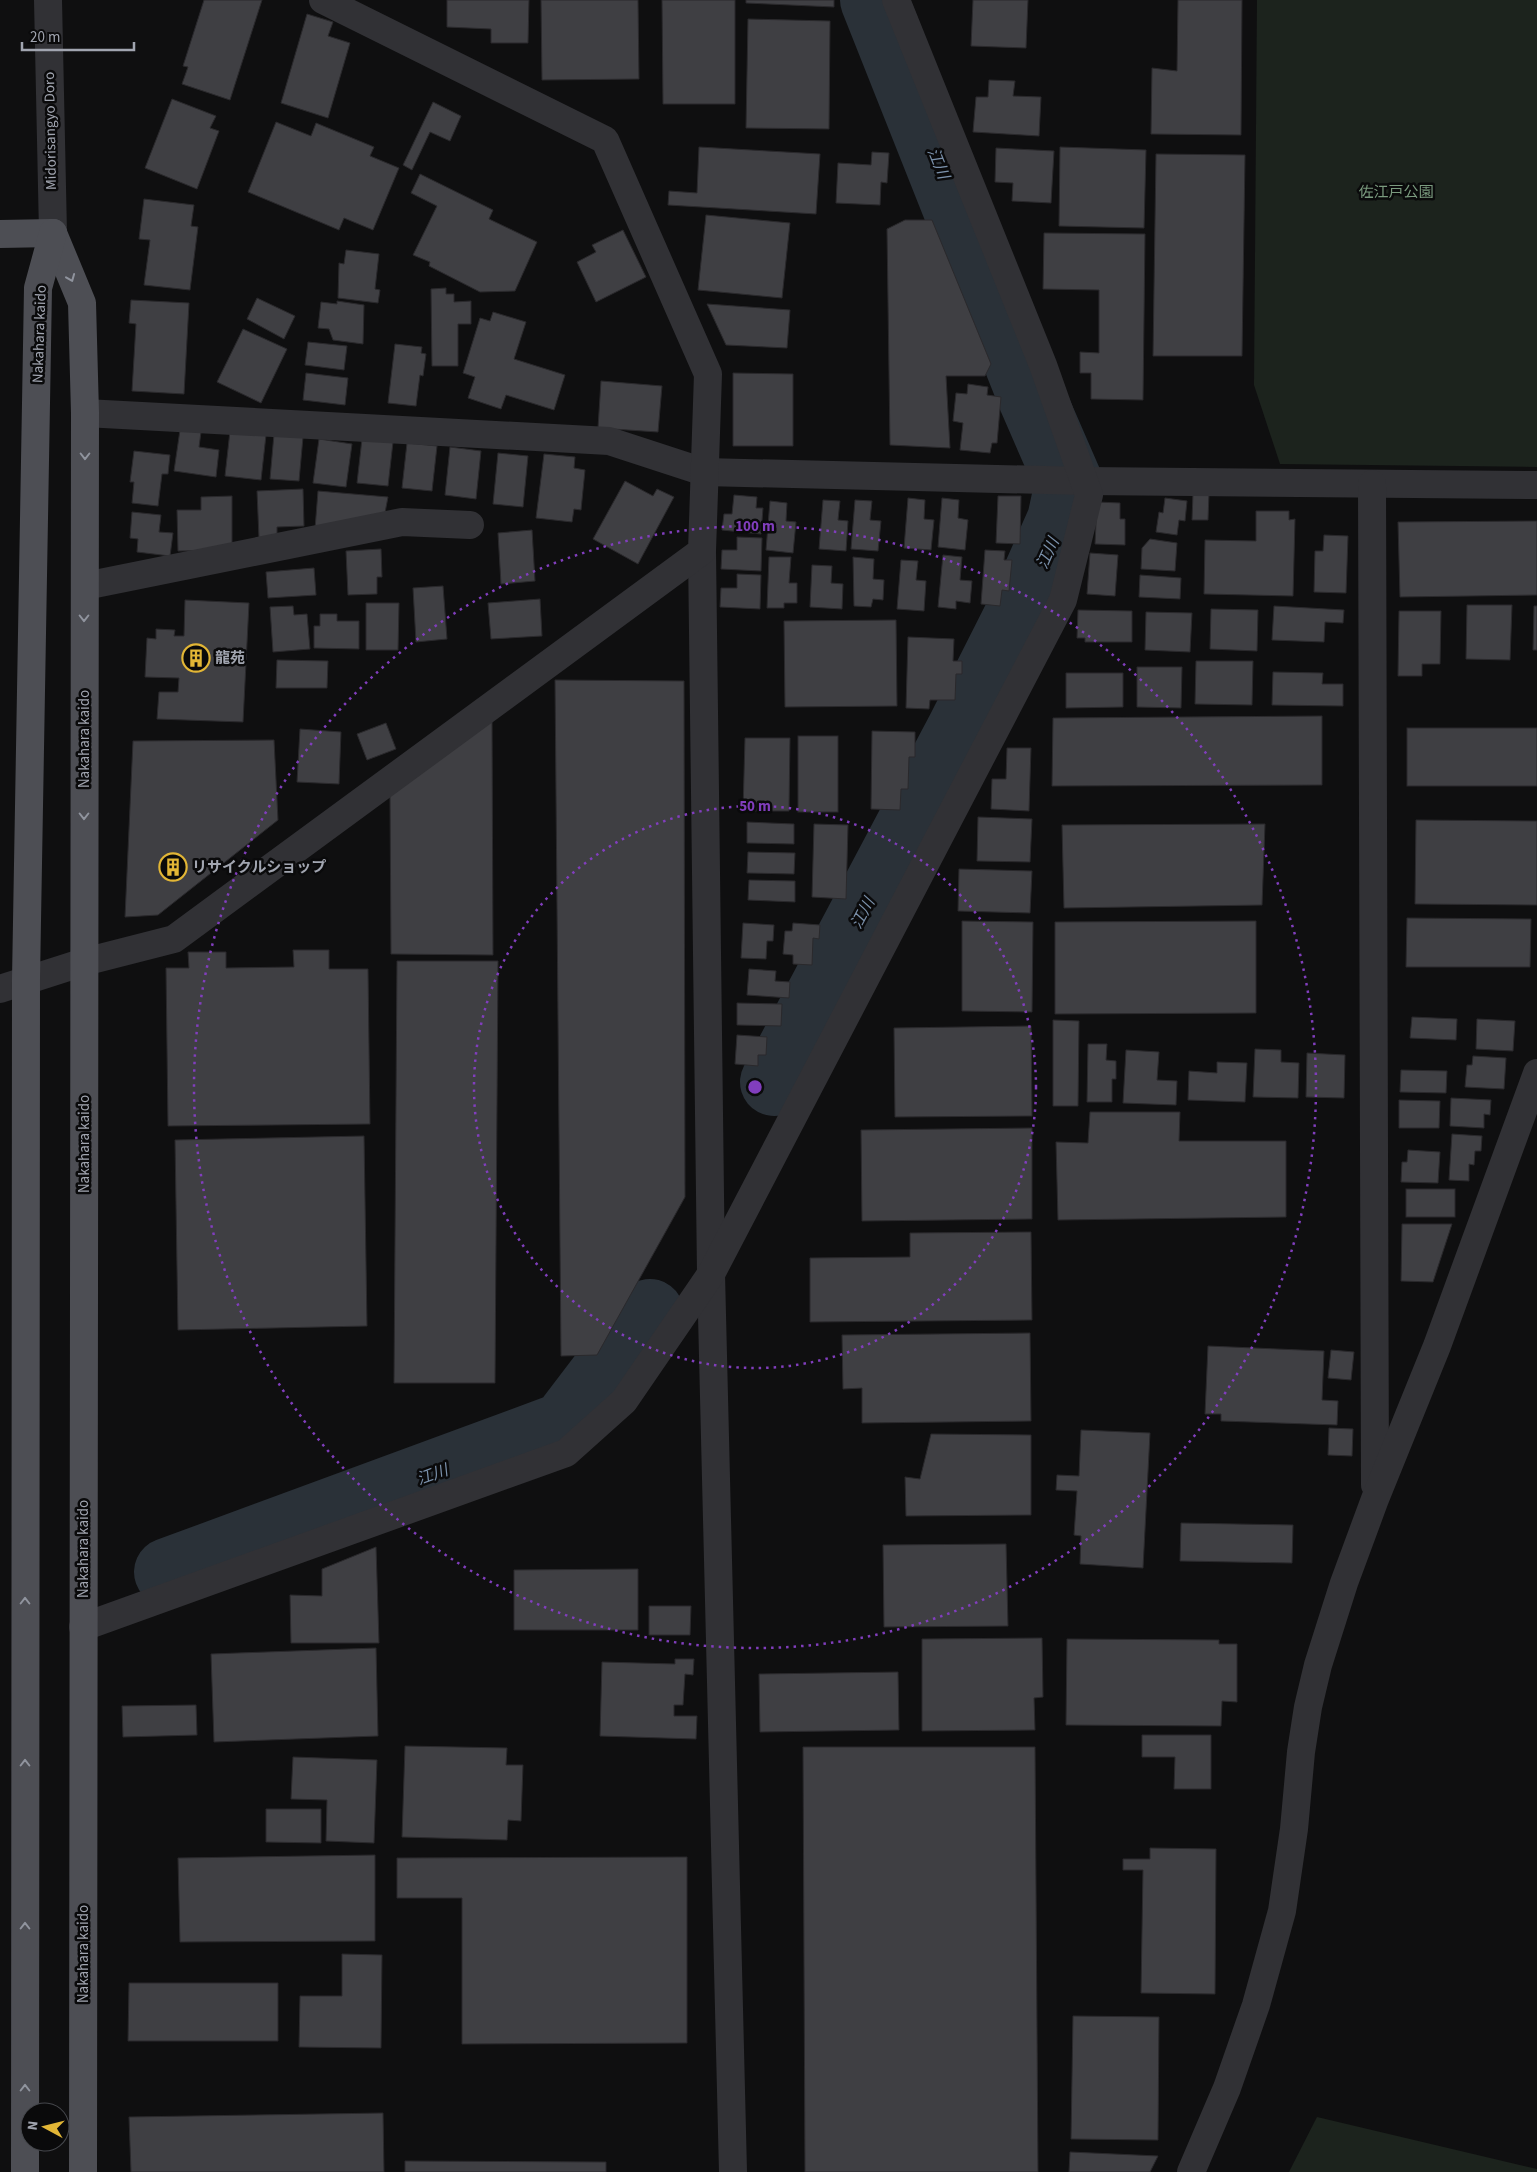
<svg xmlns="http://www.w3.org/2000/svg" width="1537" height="2172" font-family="'Source Sans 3','Noto Sans JP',sans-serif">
  <rect width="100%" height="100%" fill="#0f0f10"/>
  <g fill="#1c231d">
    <path d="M1257,0h280v467l-257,-3 -26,-79z"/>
    <path d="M1317,2117l220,52v3h-248z"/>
  </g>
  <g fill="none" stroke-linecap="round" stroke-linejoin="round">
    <g stroke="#2a3138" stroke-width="68">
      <path d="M774,1082l187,-353 62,-123 38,-86 8,-37 -37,-85 -158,-398"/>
      <path d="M168,1572l396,-146 86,-113"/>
    </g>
  </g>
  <g fill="#3f3f43" stroke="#2a292c">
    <path d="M204,0h58l-32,100 -48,-16 6,-17 -5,-1z"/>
    <path d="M447,0h82l-1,43h-37v-14l-44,-2z"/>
    <path d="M541,0h97l1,79 -97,1z"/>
    <path d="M662,0h73v104h-72z"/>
    <path d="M746,0h88v7l-88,-4z"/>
    <path d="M973,0h55l-2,48 -55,-2z"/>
    <path d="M1178,0h64l-1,135 -90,-1 1,-66 25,3z"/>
    <path d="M307,14l26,8 -5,14 22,7 -22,75 -47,-15z"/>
    <path d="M748,19l82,2 -1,108 -83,-1z"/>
    <path d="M989,80l26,1 -2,15 28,1 -2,39 -66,-4 3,-35h12z"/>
    <path d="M172,99l44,17 -6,12 9,3 -22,58 -52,-21z"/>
    <path d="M433,102l28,14 -11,25 -20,-9 -18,38 -9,-5z"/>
    <path d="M276,122l35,14 5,-13 58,24 -4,9 29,12 -26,62 -29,-12 -5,12 -91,-38z"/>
    <path d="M699,147l121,7 -4,60 -148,-9 1,-14 28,2z"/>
    <path d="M1060,147l86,3 -2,78 -85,-2z"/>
    <path d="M996,148l58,3 -3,52 -39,-2 1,-18 -18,-1z"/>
    <path d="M872,152l17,1 -2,30 -6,-1 -1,23 -44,-2 2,-40 33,2z"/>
    <path d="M1156,154l89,1 -3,201h-89z"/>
    <path d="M420,174l73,36 -4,9 48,23 -22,49 -35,1 -51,-26 1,-4 -17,-7 24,-49 -26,-13z"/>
    <path d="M144,199l50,6 -3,21 7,1 -8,63 -46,-5 6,-45 -11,-1z"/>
    <path d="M706,215l84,8 -8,75 -84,-8z"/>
    <path d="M905,220h27l59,144 -6,12h-39l4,72 -60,-3 -3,-216z"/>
    <path d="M623,230l23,47 -50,25 -19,-40 19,-10 -4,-7z"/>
    <path d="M1044,233l101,1 -2,166 -52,-1v-26h-11v-21l19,1v-63l-56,-1z"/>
    <path d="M346,250l33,4 -4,35 5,1 -2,13 -40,-5 1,-35 5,1z"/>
    <path d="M446,288v6h8v8l17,-1v23h-13v42h-26l-1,-77z"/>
    <path d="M257,298l38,18 -11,23 -37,-20z"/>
    <path d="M131,300l58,3 -5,91 -52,-3 4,-67 -7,-1z"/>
    <path d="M337,301l27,4 -1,39 -30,-4 -4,-11 -11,-1 3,-26 16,2z"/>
    <path d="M707,304l83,6 -3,38 -61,-3z"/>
    <path d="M493,312l33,10 -12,37 51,16 -11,35 -48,-15 -5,14 -33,-11 7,-21 -12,-4 17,-55 10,3z"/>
    <path d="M243,329l44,20 -26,54 -44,-21z"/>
    <path d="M308,342l39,4 -3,24 -39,-5z"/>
    <path d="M395,344l27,3 -1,6 5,1 -3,22 -3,-1 -4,31 -28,-3z"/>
    <path d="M306,373l42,5 -3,27 -42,-5z"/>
    <path d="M733,373l60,1v72h-60z"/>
    <path d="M601,381l61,5 -4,46 -60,-4z"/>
    <path d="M968,384l20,3 -1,8 14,2 -4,46h-5l-2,10 -30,-3 3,-27 -10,-2 3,-28 11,1z"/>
    <path d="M180,430l21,2 -2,15 20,3 -3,27 -42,-6z"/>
    <path d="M230,431l36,4 -5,45 -36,-4z"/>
    <path d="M274,434l29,3 -4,44 -29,-2z"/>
    <path d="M319,439l33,5 -6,43 -33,-4z"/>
    <path d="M362,439l31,3 -5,44 -31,-3z"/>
    <path d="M407,443l30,3 -5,45 -30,-3z"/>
    <path d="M450,447l31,4 -5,48 -31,-4z"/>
    <path d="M134,451l36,4 -2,19h-6l-4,32 -26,-3 2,-21h-4z"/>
    <path d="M498,453l30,3 -5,51 -30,-3z"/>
    <path d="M544,454l31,3 -1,11 11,2 -4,40 -7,-1 -2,13 -36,-4z"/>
    <path d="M625,481l28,15 4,-7 17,8 -36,67 -45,-25z"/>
    <path d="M303,489l1,37 -27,1v10l-18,1 -2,-47z"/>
    <path d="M318,491l70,6 -4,21 -69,11z"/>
    <path d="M1193,493h16l-1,27h-16z"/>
    <path d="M734,495l23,2 -1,11h7l-2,26 -39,-4 2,-16h8z"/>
    <path d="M232,496v54l-54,1 -1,-41h24v-13z"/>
    <path d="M998,496h23l-1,48 -24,-1z"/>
    <path d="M908,498l17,2 -1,19 10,1 -3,30 -27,-2z"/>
    <path d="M942,498l17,2 -1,18 10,2 -3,30 -27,-3z"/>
    <path d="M1165,498l22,3 -2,20 -6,-1 -2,15 -21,-3 3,-20 4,1z"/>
    <path d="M823,500l17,1 -2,19 10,1 -2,30 -27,-2z"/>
    <path d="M855,500l17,1 -2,19 11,1 -3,30 -27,-2z"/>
    <path d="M770,501l17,2 -1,18 10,1 -3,31 -27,-3z"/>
    <path d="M1097,502l23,1v16h5v26l-30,-1z"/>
    <path d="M1256,511h33v9l6,-1 -2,77 -89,-2 1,-54 51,1z"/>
    <path d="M132,512l29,3 -2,17 14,1 -3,23 -33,-4 1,-13 -8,-1z"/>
    <path d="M1537,521v74l-137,2 -2,-75z"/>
    <path d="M532,530l3,51 -34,3 -3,-51z"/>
    <path d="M1324,535l24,1 -2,57 -32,-1 1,-41h8z"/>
    <path d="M737,537l25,1 -1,33 -40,-2 1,-19h15z"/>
    <path d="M1150,539l27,4 -2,28 -34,-2 1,-21z"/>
    <path d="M381,549l1,28h-5v17l-29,1 -2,-44z"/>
    <path d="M985,550l20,1 -1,9h8l-3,31 -7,-1 -2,16 -19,-2z"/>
    <path d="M1090,553l28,2 -3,41 -28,-2z"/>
    <path d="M943,555l19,2 -2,23 12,1 -2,22 -14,-2v8l-18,-2z"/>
    <path d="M769,557h22l-2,26h8v20h-13v5h-17z"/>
    <path d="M853,557l21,2 -1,20 11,1 -1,20 -10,-1 -2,8 -17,-1z"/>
    <path d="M901,560l17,1 -2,19 10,1 -2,30 -27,-2z"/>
    <path d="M812,565l20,1 -1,17 12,1 -1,25 -32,-2z"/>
    <path d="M314,568l2,27 -48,3 -2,-26z"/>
    <path d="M737,574l24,1 -1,34 -40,-2 1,-19h16z"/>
    <path d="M1140,575l41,3 -1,21 -41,-2z"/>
    <path d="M443,586l4,53 -31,3 -3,-54z"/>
    <path d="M540,599l2,37 -51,3 -3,-36z"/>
    <path d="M185,600l64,3 -6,119 -86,-3 2,-27h19l1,-14 -34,-1 2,-39 9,1v-10l19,1 -1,6h10z"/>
    <path d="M366,603h33l-1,47h-32z"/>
    <path d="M1467,605h45l-2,55 -44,-1z"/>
    <path d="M293,606l1,9 13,-1 3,35 -37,3 -3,-45z"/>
    <path d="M1274,606l70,4 -1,13 -18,-1 -1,20 -52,-2z"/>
    <path d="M1534,606h3v44h-4z"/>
    <path d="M1211,609l47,1 -1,41 -47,-2z"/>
    <path d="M1078,610l54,1v31h-47v-4h-8z"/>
    <path d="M1399,611h42l-1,53h-18v12h-24z"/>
    <path d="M1146,612l46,1 -2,39 -45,-2z"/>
    <path d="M320,614h17v7h22v28l-45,-1v-22h6z"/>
    <path d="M896,620l1,86 -112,1 -1,-86z"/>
    <path d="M908,637l46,2 -1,22h9v13h-6l-1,26h-25l-1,9 -23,-1z"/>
    <path d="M277,660l51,1 -1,27h-51z"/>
    <path d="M1196,661h57l-1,44 -57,-1z"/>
    <path d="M1137,667h45l-1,41 -44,-1z"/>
    <path d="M1273,672l50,1 -1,11h21v22l-71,-1z"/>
    <path d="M1066,673h57v34l-57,1z"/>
    <path d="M555,680l129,1 1,516 -88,158 -36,1z"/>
    <path d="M1322,716v69l-270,1 1,-68z"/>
    <path d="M492,718l1,237 -102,-1 -1,-160z"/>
    <path d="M386,723l10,26 -29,11 -10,-26z"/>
    <rect x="1407" y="728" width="130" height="58"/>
    <path d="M300,729l41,3 -2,52 -42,-2z"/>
    <path d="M872,731l43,1v25h-6l-1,32h-7l-1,21 -29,-1z"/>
    <rect x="798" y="736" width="40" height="76"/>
    <path d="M745,738h45l-1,73h-46z"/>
    <path d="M274,740l4,80 -120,95 -33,2 8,-176z"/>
    <path d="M1007,748h24l-2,63 -38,-2 1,-30h14z"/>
    <path d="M978,817l54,2 -2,43 -53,-1z"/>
    <path d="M1416,820l121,1v84l-122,-1z"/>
    <path d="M747,822l47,2v20l-47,-1z"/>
    <path d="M814,824l34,1 -2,74 -34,-2z"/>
    <path d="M1265,824l-3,81 -198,3 -2,-83z"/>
    <path d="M748,852l47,1 -1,21 -47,-1z"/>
    <path d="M959,869l73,2 -2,42 -72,-2z"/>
    <path d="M749,880l46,1v21l-47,-2z"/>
    <path d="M1407,918l124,1 -1,48h-124z"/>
    <path d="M962,921l71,1 -1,90 -70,-1z"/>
    <path d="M1256,921v92l-201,1v-92z"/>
    <path d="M743,923l31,2 -1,16h-6l-1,18 -25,-1z"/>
    <path d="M793,923l27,2 -1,14 -6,-1 -1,27 -19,-1v-9l-10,-1 2,-23h7z"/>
    <path d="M293,950h36v19h39l2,155 -202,2 -2,-158h23l-1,-16h38v16l68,-1z"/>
    <path d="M397,961h101l-3,422h-101z"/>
    <path d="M749,969l27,2 -1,10 15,1 -1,16 -42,-3z"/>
    <path d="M737,1003l45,1 -1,22 -44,-1z"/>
    <path d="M1412,1017l45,2 -1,21 -46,-2z"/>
    <path d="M1477,1019l38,2 -2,30 -37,-2z"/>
    <path d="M1053,1020l26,1 -1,85h-25z"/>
    <path d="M1031,1026l1,90 -137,1 -1,-89z"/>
    <path d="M737,1035l30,2 -1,18h-8v11l-23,-2z"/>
    <path d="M1088,1044h19l-1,16 10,1v18h-4v23h-25z"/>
    <path d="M1255,1049l26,1v12l18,1 -1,35 -45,-1z"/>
    <path d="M1126,1050l33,2 -2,28 20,1 -1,24 -53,-2z"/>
    <path d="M1307,1053l38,2 -1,43 -38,-1z"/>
    <path d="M1473,1056l33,2 -2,31 -39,-2 2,-22h5z"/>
    <path d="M1217,1062l30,1 -2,39 -57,-2 1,-29 28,2z"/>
    <path d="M1401,1070l46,1 -1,22 -46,-1z"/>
    <path d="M1451,1098l40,2 -1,15 -6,-1v14l-34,-2z"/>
    <path d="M1399,1100l41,1 -1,27h-40z"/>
    <path d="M1090,1112h90l-1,29h107v76l-228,3 -2,-78 32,1z"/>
    <path d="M1032,1128v91l-170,2 -1,-91z"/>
    <path d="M1452,1134l30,2 -1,15h-6l-1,14 -5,-1v17l-20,-1z"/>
    <path d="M364,1136l3,190 -189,4 -3,-190z"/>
    <path d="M1408,1150l32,2 -2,31 -37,-1 1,-20h5z"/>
    <rect x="1406" y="1189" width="49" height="28"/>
    <path d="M1402,1224h50l-19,58 -32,-1z"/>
    <path d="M1031,1232l1,88 -222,2v-64l100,-1v-24z"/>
    <path d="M1030,1333l1,88 -169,2v-35l-19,1 -1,-54z"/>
    <path d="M1208,1346l116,5 -2,49 16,1 -1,24 -116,-4v-7h-16z"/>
    <path d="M1331,1350l23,2 -3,28 -23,-2z"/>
    <path d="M1329,1428l24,1 -1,27 -24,-1z"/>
    <path d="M1081,1430l69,3 -7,135 -63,-4 1,-28 -7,-1 3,-44 -21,-1 1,-15 22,1z"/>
    <path d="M931,1434l100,1v80l-125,1 -1,-39 15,2z"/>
    <path d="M1181,1523l112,2 -1,38 -112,-2z"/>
    <path d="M1006,1544l2,82 -124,1 -1,-82z"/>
    <path d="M376,1547l3,96h-88l-1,-48 32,1v-27z"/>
    <path d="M638,1569v61h-124v-60z"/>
    <path d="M649,1606h42l-1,29h-41z"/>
    <path d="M1042,1638l1,59 -9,1 1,32 -113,1v-92z"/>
    <path d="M1067,1639l152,1v4h18v58l-15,-1 -1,25 -155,-1z"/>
    <path d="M376,1648l2,88 -164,6 -3,-88z"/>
    <path d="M675,1659h19l-1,16 -8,-1 -2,31h-9v11h23l-1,23 -96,-3 2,-74 73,2z"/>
    <path d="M898,1672l1,58 -139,2 -1,-58z"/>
    <path d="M196,1705l1,30 -74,2 -1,-31z"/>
    <path d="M1142,1735h69v54h-37l1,-32h-33z"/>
    <path d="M405,1746l102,2 -1,17h17l-2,56 -13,-1 -1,20 -105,-3z"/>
    <path d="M803,1747h232l3,425h-233z"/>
    <path d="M293,1757l84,3 -3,83 -48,-2 1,-41 -36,-1z"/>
    <path d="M266,1809h55v34l-55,-1z"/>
    <path d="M1150,1848l66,1 -1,145 -74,-1 2,-123h-20v-11h27z"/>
    <path d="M375,1855v86l-195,1 -2,-84z"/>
    <path d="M687,1857v186l-225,1v-146h-65v-40z"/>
    <path d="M342,1954l40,1 -1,93 -82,-1 1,-51h42z"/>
    <path d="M129,1983h149v58h-150z"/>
    <path d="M1073,2016l86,1 -1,123 -87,-1z"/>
    <path d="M383,2113l1,59h-253l-2,-55z"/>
    <path d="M1070,2152l88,4 -8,16h-81z"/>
    <path d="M405,2161l201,1v10h-201z"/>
  </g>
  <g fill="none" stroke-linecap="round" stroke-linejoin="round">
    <g stroke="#313135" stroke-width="28">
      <path d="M48,0l5,233"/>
      <path d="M85,413l524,28 95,31 381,9 452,4"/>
      <path d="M1372,484l3,1001"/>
      <path d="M702,551l9,723 22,898"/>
      <path d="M85,586l317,-64 68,3"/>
      <path d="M0,989l84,-27 90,-23 528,-388 6,-177 -103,-234 -282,-140"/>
      <path d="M83,1627l483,-174 58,-52 87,-127 352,-674 26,-105 -46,-130 -147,-365"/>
      <path d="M1191,2172l36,-84 29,-83 26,-94 12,-82 7,-77 7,-45 10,-42 26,-82 31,-84 62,-153 100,-273"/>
    </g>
    <g stroke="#4d4e54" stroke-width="28">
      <path d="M53,233l29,70 3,110 -2,1759"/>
      <path d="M0,234l53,-1"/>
      <path d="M25,2172l1,-1193 12,-691 15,-55"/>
    </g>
  </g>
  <defs><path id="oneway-chevron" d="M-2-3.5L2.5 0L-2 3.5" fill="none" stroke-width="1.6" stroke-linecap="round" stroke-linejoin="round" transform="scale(1.25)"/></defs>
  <g stroke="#90949e">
    <use href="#oneway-chevron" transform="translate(71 278) rotate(68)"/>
    <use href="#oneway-chevron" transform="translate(85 456) rotate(90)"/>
    <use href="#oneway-chevron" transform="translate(84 618) rotate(90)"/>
    <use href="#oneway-chevron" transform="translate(84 816) rotate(90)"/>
    <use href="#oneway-chevron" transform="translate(25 1601) rotate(-90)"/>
    <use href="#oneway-chevron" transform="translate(25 1763) rotate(-90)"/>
    <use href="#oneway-chevron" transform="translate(25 1926) rotate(-90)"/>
    <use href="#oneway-chevron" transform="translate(25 2088) rotate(-90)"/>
  </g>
  <g fill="none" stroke="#813ebd" stroke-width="2.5" stroke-dasharray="2.5 5">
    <circle cx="755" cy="1087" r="281"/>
    <circle cx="755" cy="1087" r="561"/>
  </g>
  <defs>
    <g id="building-ring" transform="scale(1.4375)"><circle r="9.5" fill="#0a0a0b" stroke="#e2b636" stroke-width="1.5"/><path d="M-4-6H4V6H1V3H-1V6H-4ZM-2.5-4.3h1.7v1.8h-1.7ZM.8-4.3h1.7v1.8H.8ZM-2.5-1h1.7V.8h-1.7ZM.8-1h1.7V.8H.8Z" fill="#e2b636"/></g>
  </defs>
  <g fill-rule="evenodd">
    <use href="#building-ring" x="196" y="658"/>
    <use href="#building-ring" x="173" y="867"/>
  </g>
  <g text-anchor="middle" stroke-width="5" stroke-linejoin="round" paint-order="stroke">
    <g font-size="15" fill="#a1a5b0" stroke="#0a0a0b">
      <text transform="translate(50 131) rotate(-91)" y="5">Midorisangyo Doro</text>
      <text transform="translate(39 334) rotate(-88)" y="5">Nakahara kaido</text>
      <text transform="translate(84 739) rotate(-90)" y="5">Nakahara kaido</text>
      <text transform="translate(84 1144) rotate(-90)" y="5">Nakahara kaido</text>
      <text transform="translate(83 1549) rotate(-90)" y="5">Nakahara kaido</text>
      <text transform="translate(83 1954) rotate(-90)" y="5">Nakahara kaido</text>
    </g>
    <g font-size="15" fill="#7a9a7e" stroke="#0a0a0b">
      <text x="1396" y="197">佐江戸公園</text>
    </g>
    <g font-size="15" font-weight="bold" fill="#a1a5b0" stroke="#0a0a0b" text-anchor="start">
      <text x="215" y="663">龍苑</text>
      <text x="192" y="872">リサイクルショップ</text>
    </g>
    <g font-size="16" font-style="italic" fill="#7a90aa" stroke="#0a0a0b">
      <text transform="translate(939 163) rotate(68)" y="6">江川</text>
      <text transform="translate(1047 553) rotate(-66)" y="6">江川</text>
      <text transform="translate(862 913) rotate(-62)" y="6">江川</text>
      <text transform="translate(432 1474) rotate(-20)" y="6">江川</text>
    </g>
  </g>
  <circle cx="755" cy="1087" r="8" fill="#813ebd" stroke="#0a0a0b" stroke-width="2.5"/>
  <g font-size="15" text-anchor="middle" font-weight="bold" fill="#813ebd" stroke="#0a0a0b" stroke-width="5" stroke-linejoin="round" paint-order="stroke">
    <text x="755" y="531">100 m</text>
    <text x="755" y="811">50 m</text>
  </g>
  <g transform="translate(45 2127) rotate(277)"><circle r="24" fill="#0a0a0b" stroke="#46484d"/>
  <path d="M0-4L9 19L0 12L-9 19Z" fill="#e2b636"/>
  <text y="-8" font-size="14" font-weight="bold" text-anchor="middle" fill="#a1a5b0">N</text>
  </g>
  <path d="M22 42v8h112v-8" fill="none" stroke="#a1a5b0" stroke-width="2.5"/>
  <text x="30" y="42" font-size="15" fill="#a1a5b0" stroke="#0a0a0b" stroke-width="4" paint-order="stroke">20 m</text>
</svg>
